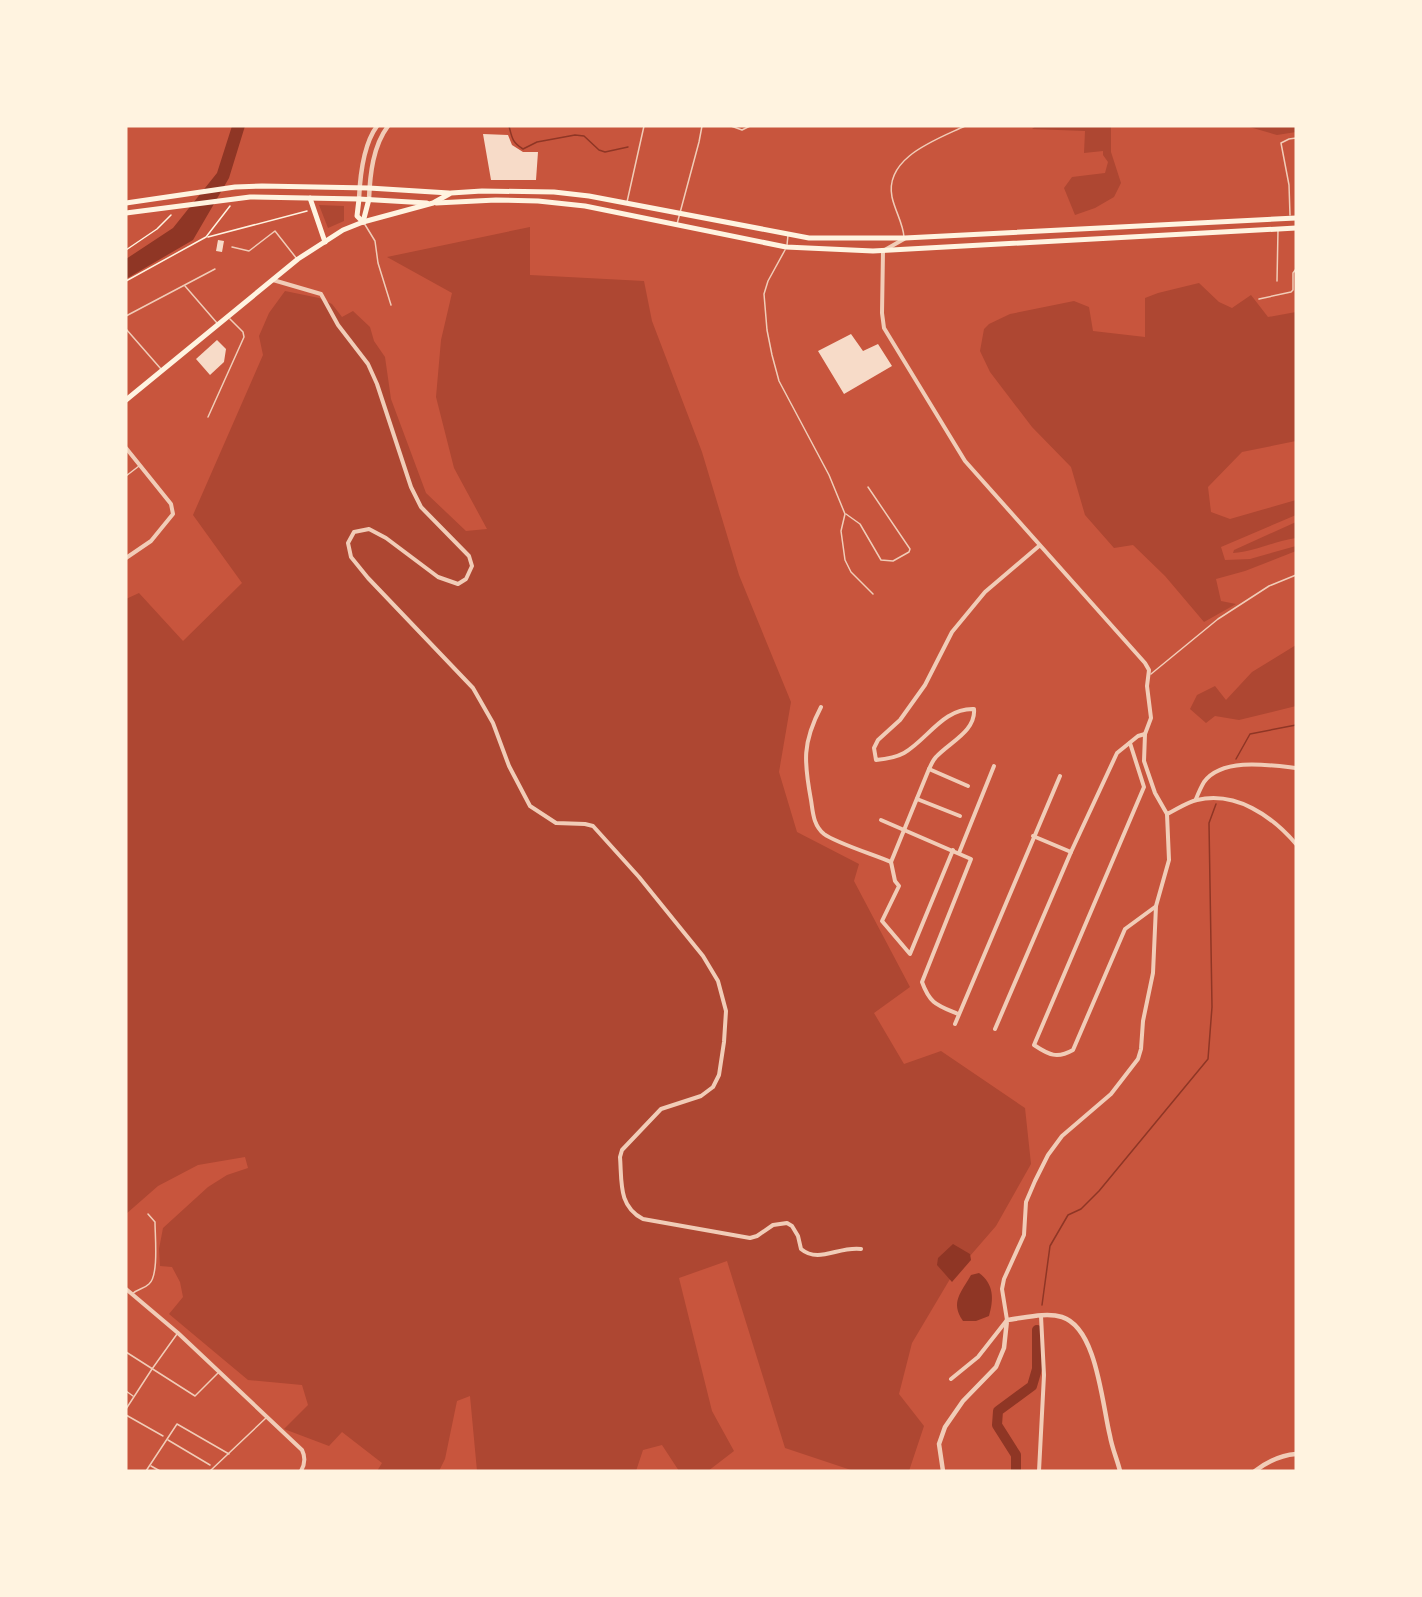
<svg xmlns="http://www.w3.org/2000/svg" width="1422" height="1597" font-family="Signika,sans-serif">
  <rect width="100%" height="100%" fill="#c8553d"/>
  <g fill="#ae4732">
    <path d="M1036,126h75v26l10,31 -7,14 -19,11 -20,7 -11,-27 8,-11 33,-4 3,-11 -5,-7v-4l-19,2 1,-22 -53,-2z"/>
    <path d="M1246,126h50v6l-19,3z"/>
    <path d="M319,205l25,1v15l-16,7z"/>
    <path d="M530,227v48l114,6 8,40 50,131 37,123 52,127 -12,70 18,60 62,32 -5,17 56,106 -36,26 30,51 37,-13 84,57 6,56 -35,62 -46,53 -38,64 -13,51 25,32 -15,45h-55l-69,-23 -58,-187 -48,17 33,133 22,40 -26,20h-29l-17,-26 -19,5 -7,21h-159l-7,-75 -13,5 -12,58 -6,12h-62l5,-8 -40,-31 -13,14 -45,-17 24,-24 -6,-20 -54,-5 -79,-66 14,-17 -3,-15 -8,-15 -12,-1 -1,-17 4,-21 45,-41 19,-12 21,-7 -3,-11 -47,8 -40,21 -32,28v-615l13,-6 44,48 59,-58 -49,-68 70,-160 -4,-19 10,-23 16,-22 34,7 13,6 10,13 11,-6 17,16 4,14 11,16 6,42 35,94 40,38 21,-2 -33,-61 -18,-71 5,-57 11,-47 -65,-36z"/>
    <path d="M1199,283l20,19 13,6 19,-13 17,22 28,-5v129l-54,11 -34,35 3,25 19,7 66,-19v15l-75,32 4,13 25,-1 46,-13v5l-51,20 -29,8 5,22 15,3 -32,18 -39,-46 -32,-31 -19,3 -29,-33 -14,-48 -39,-40 -42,-55 -10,-21 4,-22 5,-5 21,-10 64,-13 15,6 4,24 52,6v-39l13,-5z"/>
    <path d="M1296,522v16c-22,3 -41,14 -63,15l1,-3z"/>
    <path d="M1296,645v61l-57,14 -24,-4 -9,7 -16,-14 7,-14 18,-9 11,14 26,-28z"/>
  </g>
  <g fill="#8f3625">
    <path d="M232,126h13l-16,52 -36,62 -67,39v-20l47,-31 44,-55z"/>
    <path d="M953,1244l17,10 1,6 -19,22 -15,-17 1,-7z"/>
    <path d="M979,1273c15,11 15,26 10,43l-13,5h-13c-13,-19 -2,-28 8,-46z"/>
  </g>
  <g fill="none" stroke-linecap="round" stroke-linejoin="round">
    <g stroke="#8f3625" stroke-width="1.5">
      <path d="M509,126c3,12 3,16 14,23l14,-7 38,-7 9,1 15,14 6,2 23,-5"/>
      <path d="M1236,759l14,-25 46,-9"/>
      <path d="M1042,1305l8,-59 18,-31 13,-6 18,-18 109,-132 4,-52 -3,-184 7,-19"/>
    </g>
    <path stroke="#8f3625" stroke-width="10" d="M1016,1471v-16l-19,-30 1,-14 34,-25 5,-17v-39"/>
  </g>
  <g fill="#f7dbc8">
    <path d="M483,134l25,1 4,10 11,7h15l-2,28h-45z"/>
    <path d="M218,240l6,1 -2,11 -6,-1z"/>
    <path d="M851,334l12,17 15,-7 14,22 -48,28 -26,-43z"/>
    <path d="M217,340l9,9 -2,13 -14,13 -14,-16z"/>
  </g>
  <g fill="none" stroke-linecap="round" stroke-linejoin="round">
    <g stroke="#fff3e0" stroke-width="1.5">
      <path d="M208,237l99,-26"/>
      <path d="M126,250l31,-21 14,-14"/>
      <path d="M126,281l80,-44 24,-31"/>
    </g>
    <g stroke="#f1ccb7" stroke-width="1.5">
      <path d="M731,126l11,4 8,-4"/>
      <path d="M627,202l17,-76"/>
      <path d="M1290,215l-1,-30 -8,-42 8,-4 7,-1"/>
      <path d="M364,223l11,18 3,22 13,42"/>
      <path d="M677,224l22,-82 3,-16"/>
      <path d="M904,237c-1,-14 -9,-26 -12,-40 -8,-40 46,-58 73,-71"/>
      <path d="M787,245l1,-10"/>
      <path d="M232,247l17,4 26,-20 22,28"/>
      <path d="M785,250l-17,31 -4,13 3,36 5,25 7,26 50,94 16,39 -4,17 4,29 6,12 22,22"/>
      <path d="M1277,281l1,-51"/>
      <path d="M185,286l32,37"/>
      <path d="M1259,299l32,-7 2,-2v-17l3,-4"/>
      <path d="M126,316l89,-47"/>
      <path d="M126,329l35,40"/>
      <path d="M208,417l36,-80 -1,-5 -13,-13"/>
      <path d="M126,476l13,-10"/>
      <path d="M846,514l14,10 21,36 12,1 16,-9 1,-3 -42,-62"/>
      <path d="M1151,674l67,-55 51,-33 27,-11"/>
      <path d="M132,1294c5,-5 12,-5 17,-10 10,-8 6,-48 6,-62l-7,-8"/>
      <path d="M126,1352l69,44 24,-24"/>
      <path d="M126,1391l7,5"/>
      <path d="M126,1409l26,-40 25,-35"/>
      <path d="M126,1415l37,21"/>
      <path d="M168,1440l42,25"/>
      <path d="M151,1466l9,5"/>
      <path d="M146,1471l31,-47 52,30"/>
      <path d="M210,1471l57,-54"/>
    </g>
    <g stroke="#f1ccb7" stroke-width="4">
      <path d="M904,239l-21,12 -1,62 2,15 81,133 180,202 4,7 -2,16 4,32 -6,16 -1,27 11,32 12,21 2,46 -13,46 -3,67 -10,48 -2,28 -3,10 -27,35 -49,42 -14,19 -13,26 -9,21 -2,33 -20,44 -2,10 5,31 -29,37 -27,22"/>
      <path d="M273,280l48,14 17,31 30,39 9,20 34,103 10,20 48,49 3,10 -6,13 -8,5 -20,-7 -52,-39 -17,-9 -15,3 -6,11 3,14 17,21 105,110 20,35 16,43 21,40 26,17 29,1 8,2 46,51 64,79 15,25 8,30 -2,31 -5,33 -6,12 -12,9 -40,13 -39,41 -2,7c2,25 -2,49 23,62l107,19 7,-2 16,-11 14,-2 5,3 6,10 3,13c18,15 37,-3 60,0"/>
      <path d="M126,448l45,56 2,10 -22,27 -25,17"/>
      <path d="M821,707c-19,36 -17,55 -10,93 2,12 2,25 13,34 12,9 51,21 67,28"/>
      <path d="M1130,743l14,44 -110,258c15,10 23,14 39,5l52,-121 30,-22"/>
      <path d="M929,769l39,17"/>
      <path d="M917,799l43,17"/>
      <path d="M1196,799c2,-5 5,-12 8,-17 18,-25 66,-17 92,-14"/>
      <path d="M1167,814c9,-4 20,-12 30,-14 39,-9 75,16 99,44"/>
      <path d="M881,820l90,39 -49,123c8,22 15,23 36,32"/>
      <path d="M1033,836l38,16"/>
      <path d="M959,853l35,-87"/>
      <path d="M891,862l38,-93c2,-4 4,-9 7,-12 14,-15 40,-26 38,-48 -31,-1 -46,30 -70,44 -9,5 -18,6 -28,7l-2,-12 4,-8 22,-20 25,-35 27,-53 33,-40 54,-46"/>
      <path d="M891,862l4,19 4,5 -17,35 28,33 43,-104"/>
      <path d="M955,1024l105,-248"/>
      <path d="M995,1029l76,-177 46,-99 21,-17 7,-2"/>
      <path d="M126,1289l52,44 124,117c4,8 3,14 -1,21"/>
      <path d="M1039,1471l5,-96 -3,-59"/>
    </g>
    <g stroke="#f1ccb7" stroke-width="4.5">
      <path d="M359,199c1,-23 4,-54 18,-73"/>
      <path d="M369,199c1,-25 4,-53 19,-73"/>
      <path d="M943,1471l-4,-27 6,-17 18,-26 33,-34 8,-19 3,-28c17,-2 39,-8 55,-3 35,11 40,87 48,119 2,12 7,23 10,35"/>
      <path d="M1255,1471c12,-9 26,-16 41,-17"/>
    </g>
    <g stroke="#fff3e0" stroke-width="5">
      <path d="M310,198l15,44"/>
      <path d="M359,199l-2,17 6,6"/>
      <path d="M126,203l109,-16 27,-1 107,2 80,5"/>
      <path d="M436,203l60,-3 42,1 47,5 201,41 87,4 423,-23"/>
      <path d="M126,213l124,-16 109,2 68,4"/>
      <path d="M363,222l6,-23"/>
      <path d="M126,400l172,-141 45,-29 20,-8 70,-19 18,-10 31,-2 72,1 35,4 220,42h96l391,-20"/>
    </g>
  </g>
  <rect width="1422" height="1597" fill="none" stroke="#fff3e0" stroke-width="255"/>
</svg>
